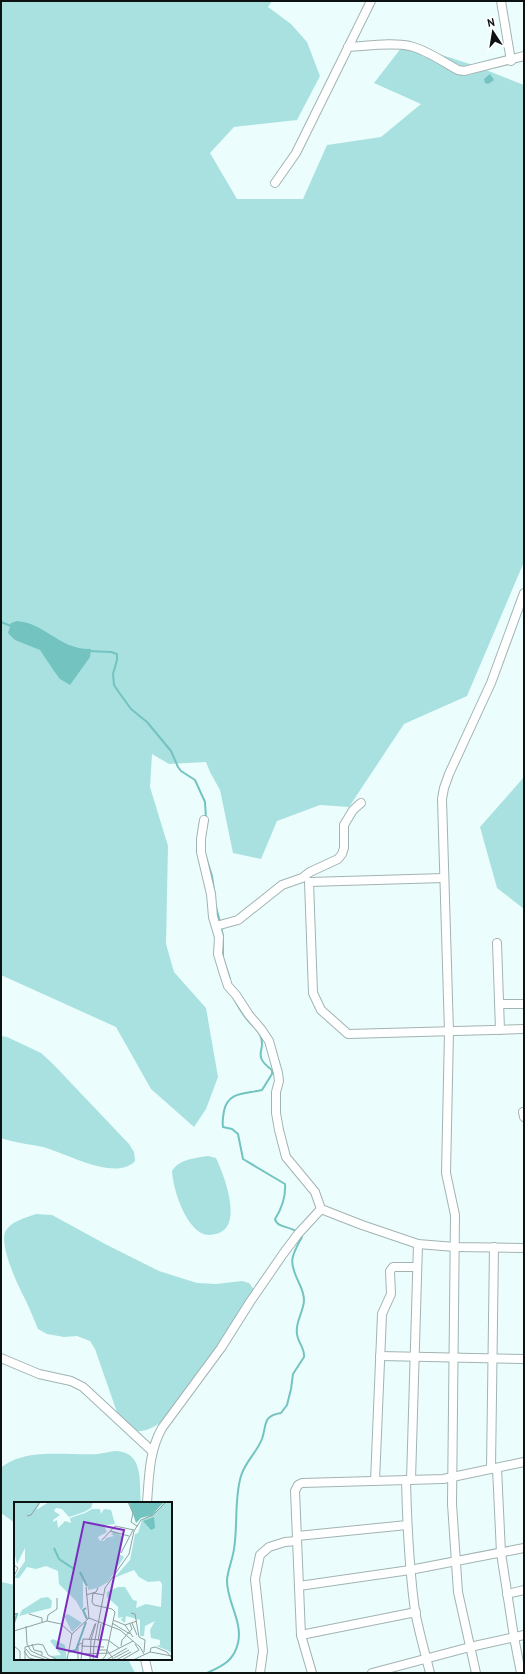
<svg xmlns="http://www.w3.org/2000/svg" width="525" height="1674" font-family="'PT Sans',sans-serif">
  <rect width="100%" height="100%" fill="#ebfefd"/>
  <g fill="#a9e1e0">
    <path d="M1,1h271l-4,6 23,17 16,18 13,34 -23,44 -63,7 -24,26 27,46h66l24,-54 54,-8 40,-33 -47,-21 31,-40 71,23 48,19v477l-57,134 -63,28 -55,83 -29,-2 -43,16 -16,38 -28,-6 -13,-63 -10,-18 -4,-10 -37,2 -17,-10 -2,33 18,59 -2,98 8,28 32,36 12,69 -12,32 -12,18 -43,-38 -35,-62 -115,-52z"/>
    <path d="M524,777v132l-27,-21 -17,-61z"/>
    <path d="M1,1036l6,1 34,16 12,11 76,80 5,8 1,9c-19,21 -69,-8 -92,-14 -14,-3 -28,-4 -42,-9z"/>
    <path d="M208,1156l8,2c8,17 27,66 3,75 -5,2 -13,3 -18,0 -17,-10 -28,-44 -29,-62 7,-12 24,-13 36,-15z"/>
    <path d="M36,1214l16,1 55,30 52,26 38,12 19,1 26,-3 7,2 7,9v5l-93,124c-14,9 -19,12 -36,9l-7,-9 -25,-72 -5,-8 -13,-5 -13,1 -17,-3 -9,-5c-4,-10 -8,-19 -12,-28 -8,-16 -26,-52 -21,-69 6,-11 20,-14 31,-18z"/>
    <path d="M117,1451c27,2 22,31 24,52h-126v20l-14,-10v-45c23,-21 69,-12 97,-14 7,-1 13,-3 19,-3z"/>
    <path d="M1,1582l14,3v74h113l7,14h-134z"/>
  </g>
  <g fill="#73c3c1">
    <path d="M490,74l4,6 -6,4 -3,-1 -1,-4z"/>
    <path d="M17,621c28,2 43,29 74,28l-1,8 -20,28 -10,-6 -6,-8 -14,-21 -25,-10 -7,-7 3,-10z"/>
  </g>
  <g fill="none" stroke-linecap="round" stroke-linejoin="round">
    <g stroke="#73c3c1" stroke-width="2">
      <path d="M1,622l10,4"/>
      <path d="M88,651l23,1 6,2v6l-4,14 1,11 4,6 13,18 16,13 24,29 7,16 3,4 14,9 10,22 1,17"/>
      <path d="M206,857l6,19 3,21"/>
      <path d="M216,907l4,15"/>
      <path d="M221,927l2,9v22l7,21"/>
      <path d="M233,997c4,7 8,15 13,21 4,6 11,10 14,17 8,15 -10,19 12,35v4l-10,16c-16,4 -34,1 -38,21 -1,6 -2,10 -1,16l9,2 6,5 5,25 42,25c1,14 -3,24 -10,35 2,9 15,7 22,13"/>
      <path d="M207,1673c15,-7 27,-12 31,-30 5,-21 -11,-41 -11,-62 0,-9 6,-23 7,-32 4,-24 0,-50 7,-73 4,-14 16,-24 21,-37 5,-14 0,-23 19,-26l6,-8 4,-16 2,-15 11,-17c1,-9 -6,-14 -7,-23 -2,-12 6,-21 7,-33 0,-7 -2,-12 -5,-18 -10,-21 -9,-25 3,-46l-2,-2"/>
    </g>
    <g stroke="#a2b3b3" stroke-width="10">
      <g id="minor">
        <path d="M501,1l10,60"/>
        <path d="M348,47c20,-1 43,-5 62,-1 17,4 33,16 48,24l6,1 60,-15"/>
        <path d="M275,183l21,-30 75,-152"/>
        <path d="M204,820l-3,19v13l10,42 2,23 6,20 -1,17 6,20 4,12 8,9 13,20 12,14 8,12 9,32 1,8 -3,11v21l3,17 7,27 29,35 6,17 41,16 56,19 37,3 69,1"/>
        <path d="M444,878l-135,4 4,111 8,17 27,24 176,-5"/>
        <path d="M216,926l22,-6 44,-35 20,-7 8,-6 28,-13 4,-5 2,-6v-23l9,-15 8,-7"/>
        <path d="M497,943l3,87"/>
        <path d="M500,1004h24"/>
        <path d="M523,1112l1,5"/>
        <path d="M380,1356l144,3"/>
        <path d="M1,1358l38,16 32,7 12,6 69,64"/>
        <path d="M497,1468l4,85 13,84 7,36"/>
        <path d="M491,1469l3,-222"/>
        <path d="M406,1480c1,44 3,87 9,131 4,21 10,42 15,62"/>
        <path d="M411,1480l7,-236"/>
        <path d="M375,1481l7,-167 9,-20 -1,-23 3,-4h24"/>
        <path d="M147,1503c2,-26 2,-52 15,-75l59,-80 29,-46 33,-48 15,-20 23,-25"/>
        <path d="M297,1536l110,-11"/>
        <path d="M299,1586l111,-16 114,-22"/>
        <path d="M507,1594l17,-4"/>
        <path d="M301,1635l115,-23"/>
        <path d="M145,1659l3,14"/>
        <path d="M260,1673l3,-22 -8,-72 5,-24 9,-8 16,-5 12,-1"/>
        <path d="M312,1673l-11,-38 -6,-144 3,-6 4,-2 141,-4 81,-17"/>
        <path d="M372,1673l98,-26 54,-12"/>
        <path d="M476,1673l-18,-81 -6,-88 3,-289 -9,-42 3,-141 -7,-233 2,-11 5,-14 42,-91 33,-90"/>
      </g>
    </g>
    <use href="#minor" stroke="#fff" stroke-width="8"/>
  </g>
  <g transform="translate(14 1502)">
    <rect width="158" height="158" fill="#ebfefd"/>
    <path d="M0,0h27l-5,8 13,-8h44l-2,6 -7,4 -15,5 -7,-8 -6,-1 -2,3 6,4 -7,5v2l4,-2 1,8 7,-7 6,2 -1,-5 15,-5 7,-4h8l1,5 3,-5 7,1 4,14 -9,1 -2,1 3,6 -9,5 1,3 5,1 2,-3 8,-2 -3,-2 3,-3 9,6 -4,17 5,3 -16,25 -10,6 -10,2 -1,-7 -4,-2v26l-2,3 -5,-9 -17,-17 -1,-13 -12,-5 -10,3 -9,-2 -8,11h-5l11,-17v-13l-8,16 -3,-14zM150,0h8v152l-5,-4 -11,-4 4,-1v-5l-9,-2 -1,-8 5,-9 -10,5 -1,10h-4v-16l-14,-4 -1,7 -4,-3 2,-3 -5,1v-11l-11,-10v-5l11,-5h7l8,13 4,1 -1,7 10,-4 15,3 1,-23 -2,-3 -12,1 -9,-5 -5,-7 -20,8 16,-18 5,-26 3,-1 4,-13 17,-11zM34,95l4,4 -1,7 -32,8 3,-6 19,-12zM54,112l14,9 -10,9 -8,-16zM39,137l12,6 2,15h-12l-4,-4 10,-1 -11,-14z" fill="#a9e1e0"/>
    <path d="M115,0l18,1 17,-1 -12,13 -11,3 -5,5zM140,15l1,11 -4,2 -8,-9z" fill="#73c3c1"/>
    <path fill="none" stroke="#73c3c1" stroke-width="2" d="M40,46l5,11 15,10M66,70l7,14M72,106l-3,2 4,9M0,112h3l-3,9M55,150l7,-2 10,-28"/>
    <path fill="none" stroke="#91a09f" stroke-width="1" d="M114,0l5,11 -2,9 6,4M13,14l4,-1 9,-13M96,29l19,5M88,38l13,-14 19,4M107,51l12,-23M0,63l4,3 -4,8M0,84v13M72,85l3,31 31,12 20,17 4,7M72,93l10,-3 2,-4M117,111l4,1 4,23 6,3 -1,12M15,112l13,4v4M99,118l12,5 8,12M33,119l1,-6 9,-6v-11M98,121l18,11M118,121l5,12M111,123l12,-4M12,124l1,18 4,7 20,9M0,129l33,-10 14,3 11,10M75,138l6,-16M77,138l5,-17M84,139l3,-17M86,139l4,-17M18,142l2,6 8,2v3M0,144l6,5v9M67,144l23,1M107,144l1,-6 10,-11 -2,-5M12,147l5,6 16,5M83,148h10l7,10M10,149l5,7 8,2M136,150l1,-4 4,-1 12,5 5,6M67,152l29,-1 23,-12M100,156l15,-8M94,157l19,-11M11,158v-13l13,-3 5,1 5,10 10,5M53,158l5,-26 17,-16M64,158v-15l4,-2M67,158l2,-21 25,1 11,8M76,158l1,-20M79,158l1,-15 11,-57 24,-34 5,-23 7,-11 12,-5 12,-12M88,158l4,-5 9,-43 -3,-3 -18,-4 -2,-3 1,-9 11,2M102,158l15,-8M108,158l17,-10 -4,-6M119,158l17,-8 22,4"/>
    <path fill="#7b2cbf" fill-opacity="0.15" stroke="#7b2cbf" stroke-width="2" d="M70,20l40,8 -27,127 -40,-9z"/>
    <rect width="158" height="158" fill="none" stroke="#0b1211" stroke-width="2"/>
  </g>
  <rect width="525" height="1674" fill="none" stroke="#0b1211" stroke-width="4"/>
  <g transform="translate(493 32) rotate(348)" stroke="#ffffff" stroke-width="3" paint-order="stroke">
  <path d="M0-3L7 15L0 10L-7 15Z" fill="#0b1211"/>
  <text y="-6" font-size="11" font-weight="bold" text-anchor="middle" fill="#0b1211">N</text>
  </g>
</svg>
